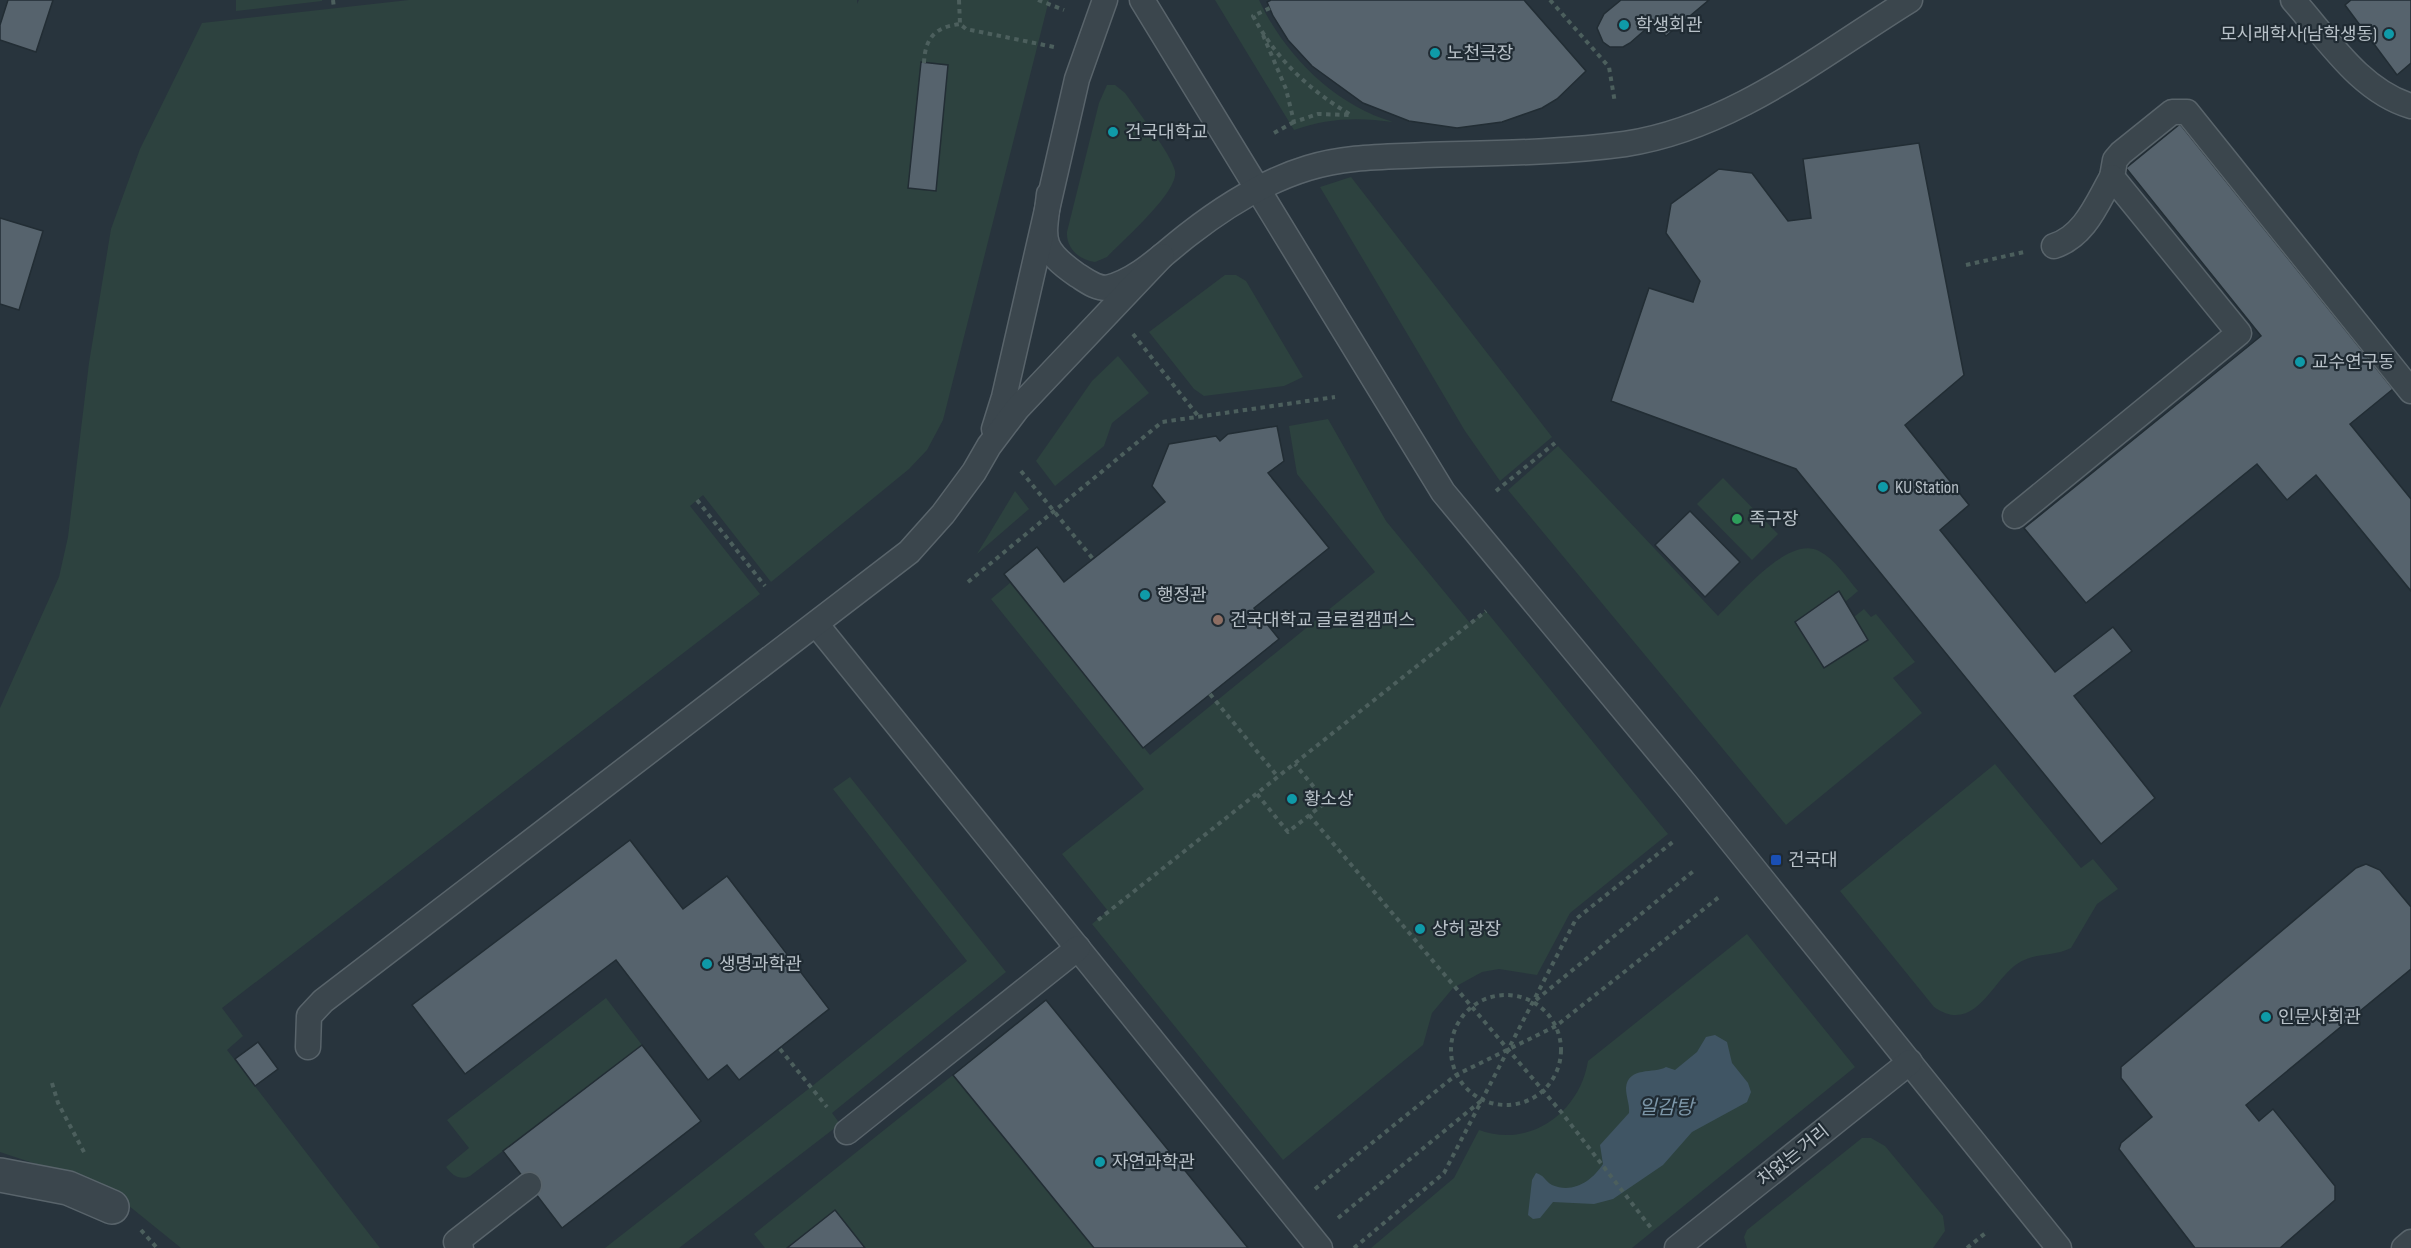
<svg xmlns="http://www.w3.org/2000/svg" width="2411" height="1248" font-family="'Sofia Sans Condensed','Noto Sans KR',sans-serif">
  <rect width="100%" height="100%" fill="#28343d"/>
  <g fill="#2d423f">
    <path d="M236,0h86v1l-86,10z"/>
    <path d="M409,0h448v4l2,-4h190l-106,420 -16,30 -18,19 -138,113 -68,-87 -13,11 70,88 -538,414 21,28 -16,14 153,198h-199l-63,-51 -67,-28 -51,-17v-444l59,-131 9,-40 21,-174 22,-134 29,-80 62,-126z"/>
    <path d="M1215,0h44c25,54 75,105 134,122 -35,-5 -66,-4 -99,8z"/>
    <path d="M1107,85h8l10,8c11,16 47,62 50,78 4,21 -53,70 -68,86l-12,5c-16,-2 -29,-14 -28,-30l32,-129z"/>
    <path d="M1351,177l201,260 -52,44 -35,-50 -145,-244z"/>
    <path d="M1225,275h11l10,6 57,96 -19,9 -80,10 -10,-7 -45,-57z"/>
    <path d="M1118,356l31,37 -37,30 -8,23 -49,40 -19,-25 56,-80z"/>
    <path d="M1328,419l58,102 84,102 16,-12 182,223 -98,79 -33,62 -38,-6 -17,3 -29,16 -21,25 -9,32 -140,115 -191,-236 16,-13 -46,-57 82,-65 -153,-190 19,-16 140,172 225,-183 -78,-98 -8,-48z"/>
    <path d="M1558,446l160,170c21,-20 70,-81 101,-65 16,8 28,27 39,40l-13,11 -7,-11 -43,31 29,46 30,-51 10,-8 7,8 5,-3 39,48 -22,16 29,35 -136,112 -278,-335z"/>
    <path d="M1723,478l55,56 -26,26 -55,-56z"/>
    <path d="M1015,491l14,18 -52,45z"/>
    <path d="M1995,764l86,104 12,-9 25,30 -21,15 -26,44c-16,8 -33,5 -49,13 -29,14 -45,76 -88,46l-94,-116z"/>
    <path d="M850,777l156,195 -174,141 8,11 -161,124h-74l206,-161 156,-126 -134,-172z"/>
    <path d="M1747,934l108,133 -223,181h-261l83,-70 25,-48c51,19 101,-18 109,-69z"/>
    <path d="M606,998l36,47 -172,131c-10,5 -18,-1 -24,-9l23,-19 -22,-28z"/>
    <path d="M953,1075l141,173h-229l-30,-38 -48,38h-22l-11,-14z"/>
    <path d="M1862,1138h9l14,8 58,70 2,15 -12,17h-186l-3,-11 3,-7z"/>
  </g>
  <path fill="#405564" d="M1715,1035l12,7 5,21 16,20 3,9 -4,10 -55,30 -29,33 -50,34 -19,5 -41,-2 -13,16 -7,1 -5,-4 4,-35 4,-7c8,2 9,8 16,12 21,9 40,-4 51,-21l-3,-19 29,-32c1,-8 -3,-16 -3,-25 2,-22 28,-14 40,-21l9,3 22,-18 9,-15z"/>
  <g fill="#56636d" stroke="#222d34" stroke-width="1.5">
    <path d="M8,0h45l-17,52 -36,-12v-15z"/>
    <path d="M1271,0h253l62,71 -29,28 -15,9 -40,14 -45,6 -48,-7 -46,-18 -51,-37 -24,-26 -15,-24 -6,-14z"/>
    <path d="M1621,0h88l-43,36 -12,-14 -24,21 -7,4h-13l-7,-5 -6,-14 7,-14z"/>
    <path d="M2351,0h60v63l-14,12 -52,-70z"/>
    <path d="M921,62l27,3 -12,126 -28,-3z"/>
    <path d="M2180,124l213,265 -43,35 61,75v92l-95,-116 -29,25 -30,-36 -171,139 -62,-75 237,-192 -135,-168z"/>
    <path d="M1919,143l45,232 -59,50 64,80 -29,25 115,142 58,-45 19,24 -58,45 81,102 -54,46 -305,-375 -185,-68 38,-113 44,14 7,-21 -34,-48 5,-29 48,-35 33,4 36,48 23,-3 -8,-59z"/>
    <path d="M0,218l43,13 -24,79 -19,-6z"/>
    <path d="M1277,426l7,35 -16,12 61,75 -75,60 25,31 -136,109 -139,-174 33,-27 27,35 101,-80 -13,-16 17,-42 47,-8 4,5 8,-7z"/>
    <path d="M1690,511l50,51 -35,35 -50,-52z"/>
    <path d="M1839,591l29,49 -44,28 -29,-46z"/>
    <path d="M630,840l53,69 44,-33 102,133 -90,71 -12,-15 -19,15 -92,-120 -151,114 -53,-69z"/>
    <path d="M2366,864l14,6 31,37v62l-165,136 13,16 14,-12 62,77v14l-55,48h-85l-76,-99 2,-6 31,-26 -31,-39v-11l235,-199z"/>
    <path d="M1046,1000l202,248h-154l-141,-173z"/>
    <path d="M258,1042l20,27 -23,17 -20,-27z"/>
    <path d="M642,1045l59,76 -139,107 -59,-77z"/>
    <path d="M835,1210l30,38h-78z"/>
  </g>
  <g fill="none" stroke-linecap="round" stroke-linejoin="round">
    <g stroke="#59646b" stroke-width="27">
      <g id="lane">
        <path d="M1142,0l301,492 244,294 372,462"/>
        <path d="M2293,0c34,38 67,91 118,106"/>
        <path d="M2112,177l3,-17 6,-7 51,-41h15l224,279"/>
        <path d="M1049,194c-5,45 -12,53 28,81 10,6 18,13 30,13 32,-8 57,-35 82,-54 36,-28 76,-53 119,-66 39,-12 77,-11 117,-13 66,-2 134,-2 200,-11 107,-16 196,-89 285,-144"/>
        <path d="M994,429l10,-32 73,-318 28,-79"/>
        <path d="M2015,516l224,-183 -127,-156c-15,26 -27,59 -58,69"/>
        <path d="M816,624l504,624"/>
        <path d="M308,1047l1,-31 14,-15 586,-449 34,-38 31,-42 15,-26 28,-37 145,-153"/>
        <path d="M847,1132l231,-184"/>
        <path d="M461,1248l-5,-6 73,-57"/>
        <path d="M1677,1248l233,-186"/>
        <path d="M2404,1248l7,-6"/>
      </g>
    </g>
    <g stroke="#59646b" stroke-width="36">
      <path id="street" d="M0,1175l68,13 44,19"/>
    </g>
    <g stroke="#4c5f5d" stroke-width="4" stroke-dasharray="4.5 4.5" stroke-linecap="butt">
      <path d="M333,0l1,8"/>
      <path d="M959,0l1,24 6,5 88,18"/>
      <path d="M1038,0l26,10"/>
      <path d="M1550,0l59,67 6,36"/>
      <path d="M1263,35l23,54 8,33 24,-8 33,1c-42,-25 -75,-56 -98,-99l17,-8"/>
      <path d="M924,63c1,-25 11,-36 36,-39"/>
      <path d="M1274,133l20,-11"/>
      <path d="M1966,265l58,-13"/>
      <path d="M1133,334l65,82"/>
      <path d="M1021,471l72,88"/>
      <path d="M1496,491l59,-48"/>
      <path d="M697,500l68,86"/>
      <path d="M968,582l194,-160 173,-25"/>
      <path d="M1210,694l68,83"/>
      <path d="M1257,794l31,38 38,-30 -31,-38"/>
      <path d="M1309,815l253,298 89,115"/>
      <path d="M1098,920l388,-309"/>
      <circle cx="1506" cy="1050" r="55"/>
      <path d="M1536,1000l160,-131"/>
      <path d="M780,1049l47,58"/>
      <path d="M52,1083l6,20 27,51"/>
      <path d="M1315,1189l141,-114 100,-49 163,-129"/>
      <path d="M1338,1218l143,-117"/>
      <path d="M141,1230l16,18"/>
      <path d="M1354,1248l90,-75 132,-254 98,-78"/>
      <path d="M1967,1248l21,-17"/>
    </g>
    <use href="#lane" stroke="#3b464d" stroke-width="24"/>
    <use href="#street" stroke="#3b464d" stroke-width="33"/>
  </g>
  <g fill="#0f9aa8" stroke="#202b33" stroke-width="2">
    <circle cx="1624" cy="25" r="6"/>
    <circle cx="2389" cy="34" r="6"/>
    <circle cx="1435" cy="53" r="6"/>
    <circle cx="1113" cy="132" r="6"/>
    <circle cx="2300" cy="362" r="6"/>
    <circle cx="1883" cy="487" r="6"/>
    <circle cx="1145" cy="595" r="6"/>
    <circle cx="1292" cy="799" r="6"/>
    <circle cx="1420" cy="929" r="6"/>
    <circle cx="707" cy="964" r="6"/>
    <circle cx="2266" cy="1017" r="6"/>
    <circle cx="1100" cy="1162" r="6"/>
  </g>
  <circle fill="#2e9e5b" stroke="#202b33" stroke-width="2" cx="1737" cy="519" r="6"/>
  <circle fill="#8d6e63" stroke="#202b33" stroke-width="2" cx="1218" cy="620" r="6"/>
  <rect fill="#1a4fb4" stroke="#202b33" stroke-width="2" x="1770" y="854" width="12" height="12" rx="3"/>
  <g text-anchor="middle" stroke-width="4.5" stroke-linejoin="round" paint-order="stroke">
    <g font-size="18" fill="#b8c1c8" stroke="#202b33" text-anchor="start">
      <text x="1636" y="31">학생회관</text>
      <text x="2377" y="40" text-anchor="end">모시래학사(남학생동)</text>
      <text x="1447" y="59">노천극장</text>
      <text x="1125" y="138">건국대학교</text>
      <text x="2312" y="368">교수연구동</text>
      <text x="1895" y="493">KU Station</text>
      <text x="1749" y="525">족구장</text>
      <text x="1157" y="601">행정관</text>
      <text x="1230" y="626">건국대학교 글로컬캠퍼스</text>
      <text x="1304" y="805">황소상</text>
      <text x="1788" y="866">건국대</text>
      <text x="1432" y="935">상허 광장</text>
      <text x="719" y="970">생명과학관</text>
      <text x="2278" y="1023">인문사회관</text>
      <text x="1112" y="1168">자연과학관</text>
    </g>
    <g font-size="18" fill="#b8c1c8" stroke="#202b33">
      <text transform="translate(1793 1155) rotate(-39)" y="6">차없는 거리</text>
    </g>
    <g font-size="20" font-style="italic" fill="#7c96a8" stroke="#202b33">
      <text x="1666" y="1114">일감탕</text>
    </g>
  </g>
</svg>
